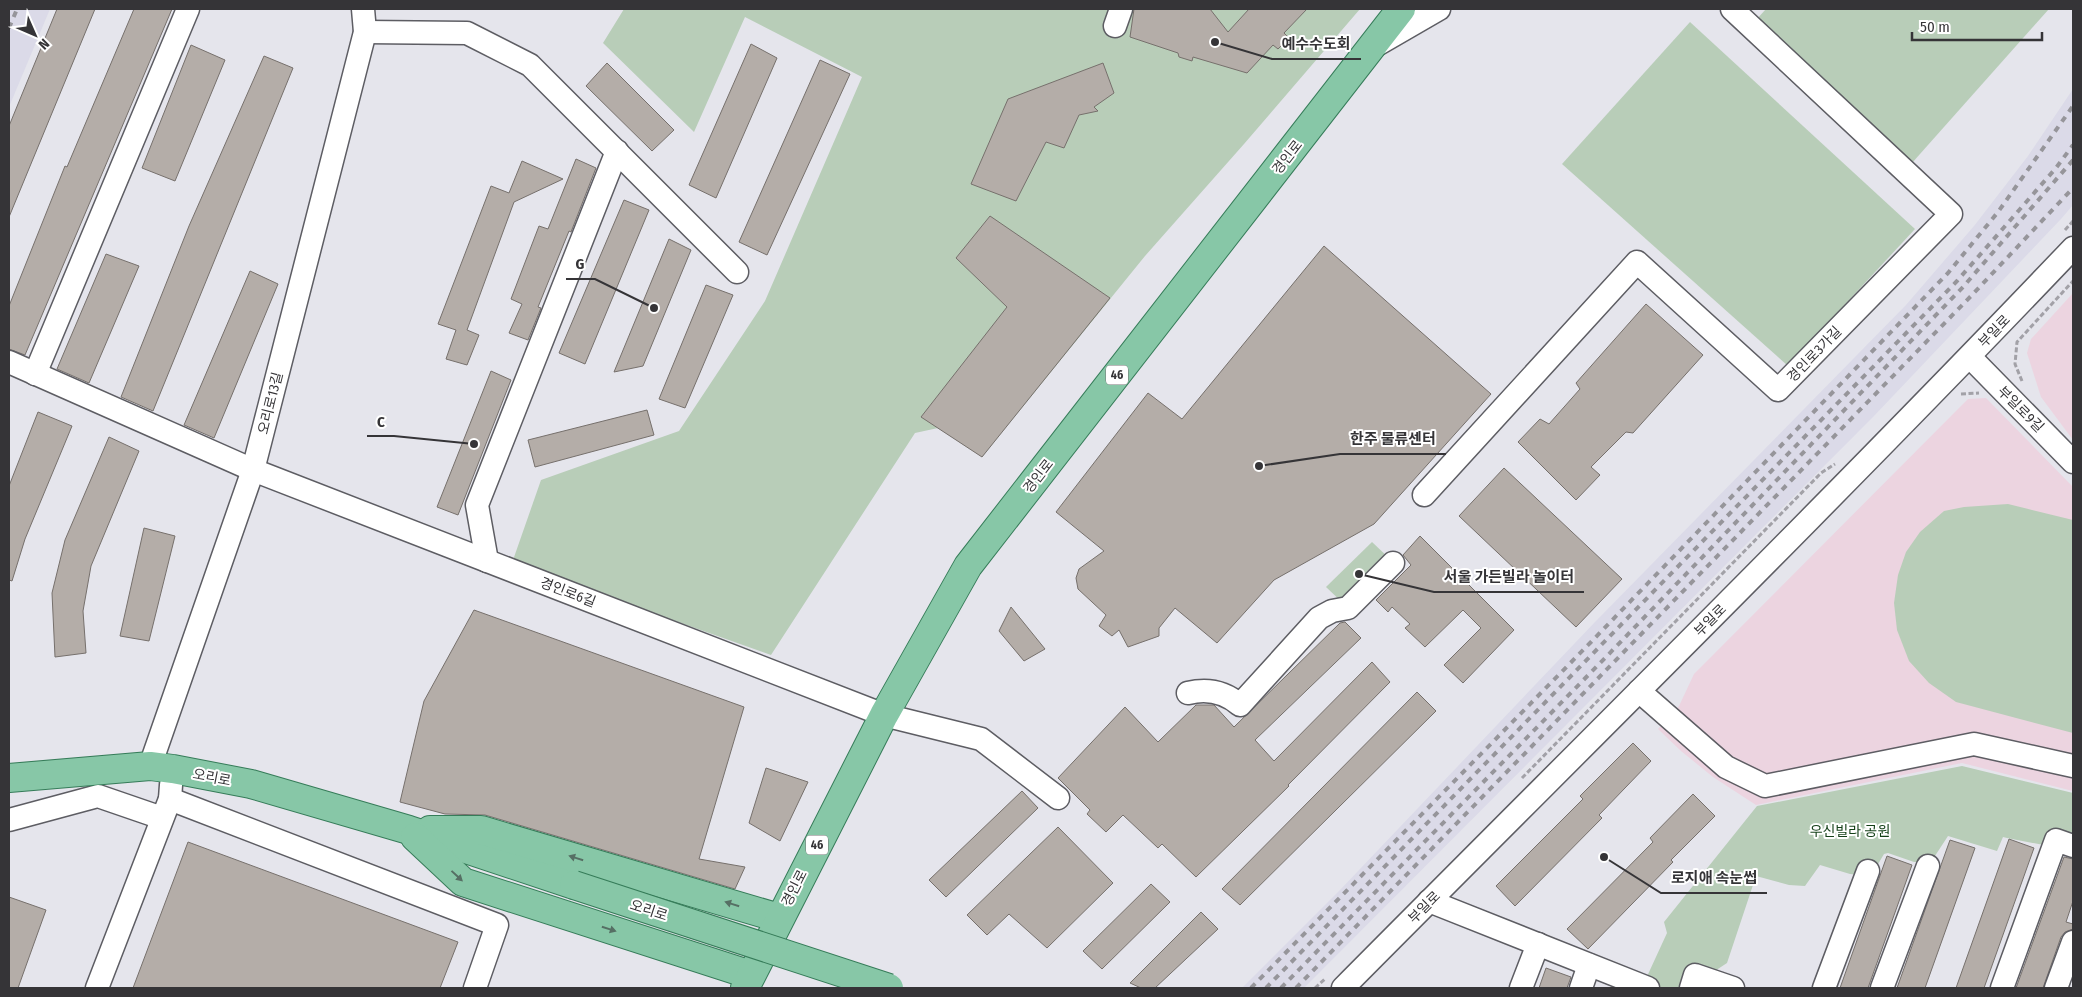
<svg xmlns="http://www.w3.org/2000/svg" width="2082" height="997" font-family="'Fira Sans Condensed','Noto Sans KR',sans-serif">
  <rect width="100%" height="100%" fill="#e5e5ec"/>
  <g fill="#dbdae8">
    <path d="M9,9h41l-41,98z"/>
    <path d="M2073,89v116l-12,14 -187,197 -570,572h-62l98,-98 255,-268 311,-317 68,-79 54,-70z"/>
  </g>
  <g fill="#ecd4e0">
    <path d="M2073,293v147l-32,-43 -14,-44 4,-14z"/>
    <path d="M1986,398l87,89v304l-111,-28 -206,42 -43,-28 -32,-26 -23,-22 21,-23 15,-32 274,-275z"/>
  </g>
  <g fill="#b8cdb8">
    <path d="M624,9h736l-116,135 -99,112 -163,201 -44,-29 -23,5 -144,222 -259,-92 29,-83 138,-49 86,-130 97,-224 -117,-60 -51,115 -91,-89z"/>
    <path d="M1766,9h283l-137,154 -156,-143z"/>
    <path d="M1690,22l225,207 -127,137 -226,-202z"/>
    <path d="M2008,504l65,16v213l-117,-31 -27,-19 -20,-22 -12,-31 -3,-27 4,-28 8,-23 14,-20 24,-21 20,-4z"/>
    <path d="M1372,542l19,18 -45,46 -20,-19z"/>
    <path d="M1962,766l111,27v64l-24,-11 -42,-8 -4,-1 -6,14 -49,-15 -17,26h-17l-26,-9 -4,1 -13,22 -21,-2 -30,-9 -15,21 -16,-1 -33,-9 -29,87 -38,25h-33l-12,-5 23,-50 -3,-11 93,-116z"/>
  </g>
  <g fill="#b4ada8" stroke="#76706c">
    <path d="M57,9h38l-86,208v-91z"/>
    <path d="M134,9h38l-147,346 -16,-6v-43l56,-140 2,1z"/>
    <path d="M1134,9h76l18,23 21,-23h58l-23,24 5,5 -11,11 -5,-4 -26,28 -54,-16 -1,4 -13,-4 -1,-4 -48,-16z"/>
    <path d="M751,44l26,14 -61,140 -27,-13z"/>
    <path d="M191,45l34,15 -50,121 -33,-13z"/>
    <path d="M264,56l29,12 -140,343 -32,-14 68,-171z"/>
    <path d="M820,60l30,14 -83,181 -28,-13z"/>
    <path d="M607,63l67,67 -22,21 -66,-65z"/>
    <path d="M1103,63l11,30 -20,14 4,4 -19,4 -15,33 -18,-6 -30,59 -45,-17 37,-85z"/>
    <path d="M576,159l20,9 -25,64 -2,-1 -31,76 3,1 -13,32 -19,-7 13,-29 -11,-5 28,-73 9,3z"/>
    <path d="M522,161l41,18 -49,23 -47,128 12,5 -12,30 -21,-6 10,-29 -18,-6 53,-138 18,7z"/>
    <path d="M624,200l25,10 -64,154 -26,-11z"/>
    <path d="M990,216l120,82 -128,159 -61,-40 86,-110 -51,-49z"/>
    <path d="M669,239l22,11 -48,116 -29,6z"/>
    <path d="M1324,246l167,148 -117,130 -100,56 -57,63 -42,-35 -16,20v8l-31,11 -9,-17 -7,6 -13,-10 7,-11 -28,-26 -2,-11 3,-9 25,-18 -48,-39 92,-119 34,26z"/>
    <path d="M106,254l33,12 -50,117 -32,-14z"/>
    <path d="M250,271l28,13 -64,154 -30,-13z"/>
    <path d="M706,285l27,10 -48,113 -26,-9z"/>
    <path d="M1646,304l57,51 -70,78 -7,-1 -35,35 9,8 -24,25 -58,-58 22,-23 9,5 31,-35 -4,-6z"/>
    <path d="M491,371l20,9 -53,135 -21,-8z"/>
    <path d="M647,410l7,25 -119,32 -7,-27z"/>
    <path d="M38,412l34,14 -47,113 -13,42 -3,-1v-94z"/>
    <path d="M109,437l30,14 -48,115 -8,45 3,42 -31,4 -3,-64 13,-53z"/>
    <path d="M1504,468l118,111 -46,48 -117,-111z"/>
    <path d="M144,528l31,8 -26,105 -29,-5z"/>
    <path d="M1420,536l94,94 -51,53 -19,-18 37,-37 -18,-18 -38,37 -20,-19 5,-4 -18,-17 -4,5 -12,-12 35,-35 -8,-10z"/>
    <path d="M1011,607l34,42 -21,12 -25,-30z"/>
    <path d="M474,610l270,97 -45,152 46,8 -10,22 -250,-74 -40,-1 -45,-12 24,-101z"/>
    <path d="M1345,622l16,16 -106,102 19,21 98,-99 18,20 -102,103 1,1 -93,91 -34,-33 -4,4 -35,-33 -17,17 -19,-18 3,-4 -32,-32 67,-71 33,35 38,-37h18l20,22 106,-104z"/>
    <path d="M1417,692l19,19 -196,194 -18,-16z"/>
    <path d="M1633,743l18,18 -52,54 3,3 -87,88 -19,-20 87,-87 -3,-3z"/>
    <path d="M766,768l42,14 -28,59 -31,-18z"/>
    <path d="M1022,791l16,17 -92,89 -17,-17z"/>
    <path d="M1693,794l22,22 -44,44 2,2 -85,87 -21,-20 86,-87 -3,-4z"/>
    <path d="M1058,827l55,56 -66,65 -38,-34 -22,21 -20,-20z"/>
    <path d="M2009,839l25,9 -50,140h-28z"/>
    <path d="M1950,840l25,8 -50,140h-28z"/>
    <path d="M188,842l270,100 -18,46h-307z"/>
    <path d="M1887,856l25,9 -44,123h-28z"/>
    <path d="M2064,857l9,2v42l-7,21 7,2v5l-8,3 -4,5 -18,51h-27z"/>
    <path d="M1151,884l19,18 -68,67 -19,-18z"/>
    <path d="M9,897l37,13 -28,78h-9z"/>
    <path d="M1201,912l17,17 -63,59h-14l-11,-5z"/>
    <path d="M1546,968l25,9 -4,11h-28z"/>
  </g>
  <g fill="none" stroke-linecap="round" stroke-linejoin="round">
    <g stroke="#5d5d63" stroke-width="25">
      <g id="minor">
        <path d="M1115,26l6,-17"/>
        <path d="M365,32l102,1 63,32 207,207"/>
        <path d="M1375,46l64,-37"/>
        <path d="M1970,357l103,105"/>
        <path d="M9,362l244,108 631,245 97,24 77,59"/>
        <path d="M35,374l153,-365"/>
        <path d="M1424,495l213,-233 141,128 173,-176 -219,-205"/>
        <path d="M487,561l-10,-56 140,-354"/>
        <path d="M1639,691l87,76 39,19 209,-42 99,22"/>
        <path d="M1188,693c20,-5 37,-1 52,12l79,-87 13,-7 16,-3 45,-45"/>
        <path d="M150,766l103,-296 112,-438 -2,-23"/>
        <path d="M170,799l327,126 -22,63"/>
        <path d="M9,820l89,-24 64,22"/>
        <path d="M1429,901l219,87"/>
        <path d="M97,988l73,-189 1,-14"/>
        <path d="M1343,988c244,-246 491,-489 730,-740"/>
        <path d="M1521,988l17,-44"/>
        <path d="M1581,988l8,-23"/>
        <path d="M1691,988l4,-13 38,13"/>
        <path d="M1824,988l44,-117"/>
        <path d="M1882,988l46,-122"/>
        <path d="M2002,988l54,-148 17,6"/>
        <path d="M2056,988l17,-46"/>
      </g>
    </g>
    <g stroke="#367c59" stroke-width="30">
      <g id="major">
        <path d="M9,778l141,-12 23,3 78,15 158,46 165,55"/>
        <path d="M430,830h51l298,88"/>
        <path d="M415,837l48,45 288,93"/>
        <path d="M745,988l139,-273 84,-149 433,-557"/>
      </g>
    </g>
    <g stroke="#a2a1a7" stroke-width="3" stroke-dasharray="5 2.5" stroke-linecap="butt">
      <path d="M2065,230l8,-9"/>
      <path d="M2022,381l-7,-17 2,-22 56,-61"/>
      <path d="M1961,394l18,-1"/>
      <path d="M1522,778l299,-305 14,-9"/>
      <path d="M1315,988l10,-9"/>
    </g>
    <use href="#minor" stroke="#fff" stroke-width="22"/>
    <use href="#major" stroke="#87c7a7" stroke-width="28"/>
    <g stroke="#96959a" stroke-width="4" stroke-dasharray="6 6" stroke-linecap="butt">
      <path d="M9,28l8,-19"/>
      <path d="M1251,988l340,-346 357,-369 50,-61 75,-106"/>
      <path d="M1266,988l691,-707 99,-113 17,-23"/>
      <path d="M1281,988l326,-332 356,-369 110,-127"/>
      <path d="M1296,988l676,-693 101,-107"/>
    </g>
    <g stroke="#367c59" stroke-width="30" stroke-linecap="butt">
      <path id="major-bridge" d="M574,885l315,103"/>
    </g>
    <use href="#major-bridge" stroke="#87c7a7" stroke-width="28"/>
  </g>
  <defs><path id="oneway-solid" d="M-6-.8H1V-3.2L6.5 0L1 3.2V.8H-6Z" transform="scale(1.25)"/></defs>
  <g fill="#566f64">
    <use href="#oneway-solid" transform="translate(576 858) rotate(-163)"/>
    <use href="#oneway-solid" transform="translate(457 876) rotate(43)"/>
    <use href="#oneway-solid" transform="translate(732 904) rotate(-163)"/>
    <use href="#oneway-solid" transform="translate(609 929) rotate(18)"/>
  </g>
  <g text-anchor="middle" stroke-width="4" stroke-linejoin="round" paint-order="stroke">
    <g fill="#fff" stroke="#727173" stroke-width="1">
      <rect x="1106" y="365.5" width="22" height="19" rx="4"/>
      <rect x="806" y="835.5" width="22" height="19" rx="4"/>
    </g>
    <g font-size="12" font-weight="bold" fill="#353437">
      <text x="1117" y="379">46</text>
      <text x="817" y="849">46</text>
    </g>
    <g font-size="14" fill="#353437" stroke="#fff">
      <text transform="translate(1287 157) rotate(-52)" y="5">경인로</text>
      <text transform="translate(1994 331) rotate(-46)" y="5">부일로</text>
      <text transform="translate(1814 354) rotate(-46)" y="5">경인로3가길</text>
      <text transform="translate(270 403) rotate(-76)" y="5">오리로13길</text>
      <text transform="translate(2021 409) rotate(45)" y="5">부일로9길</text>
      <text transform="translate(1038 476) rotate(-52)" y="5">경인로</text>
      <text transform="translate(568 592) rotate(21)" y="5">경인로6길</text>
      <text transform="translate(1710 620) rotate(-45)" y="5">부일로</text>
      <text transform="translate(212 777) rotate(11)" y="5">오리로</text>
      <text transform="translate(794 888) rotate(-63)" y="5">경인로</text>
      <text transform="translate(1424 907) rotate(-45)" y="5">부일로</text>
      <text transform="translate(649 910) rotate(18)" y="5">오리로</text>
    </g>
    <g font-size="14" fill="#133f17" stroke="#fff">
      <text x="1850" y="836">우신빌라 공원</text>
    </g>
  </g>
  <path fill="none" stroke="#353437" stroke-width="2" d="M1215 42L1272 59H1361M654 308L595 279H566M474 444L394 436H367M1259 466L1340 454H1446M1359 574L1434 592H1584M1604 857L1661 893H1767"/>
  <g fill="#353437" stroke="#fff" stroke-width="2">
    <circle cx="1215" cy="42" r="5"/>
    <circle cx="654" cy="308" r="5"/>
    <circle cx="474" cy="444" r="5"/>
    <circle cx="1259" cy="466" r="5"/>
    <circle cx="1359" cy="574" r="5"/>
    <circle cx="1604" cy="857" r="5"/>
  </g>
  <g font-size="15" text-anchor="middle" font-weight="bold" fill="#353437" stroke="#fff" stroke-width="4" stroke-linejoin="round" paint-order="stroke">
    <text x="1316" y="49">예수수도회</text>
    <text x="580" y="269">G</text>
    <text x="381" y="427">C</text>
    <text x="1393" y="444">한주 물류센터</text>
    <text x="1509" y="582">서울 가든빌라 놀이터</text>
    <text x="1714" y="883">로지애 속눈썹</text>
  </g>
  <rect width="2082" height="997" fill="none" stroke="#353437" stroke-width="20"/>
  <g transform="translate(35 35) rotate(135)" stroke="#ffffff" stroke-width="4" paint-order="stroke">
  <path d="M0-4L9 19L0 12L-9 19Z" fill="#353437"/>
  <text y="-8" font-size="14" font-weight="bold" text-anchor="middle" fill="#353437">N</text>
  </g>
  <path d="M1912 32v8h130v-8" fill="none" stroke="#353437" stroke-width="2.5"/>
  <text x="1920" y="32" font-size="15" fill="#353437" stroke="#ffffff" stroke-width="4" paint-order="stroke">50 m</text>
</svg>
